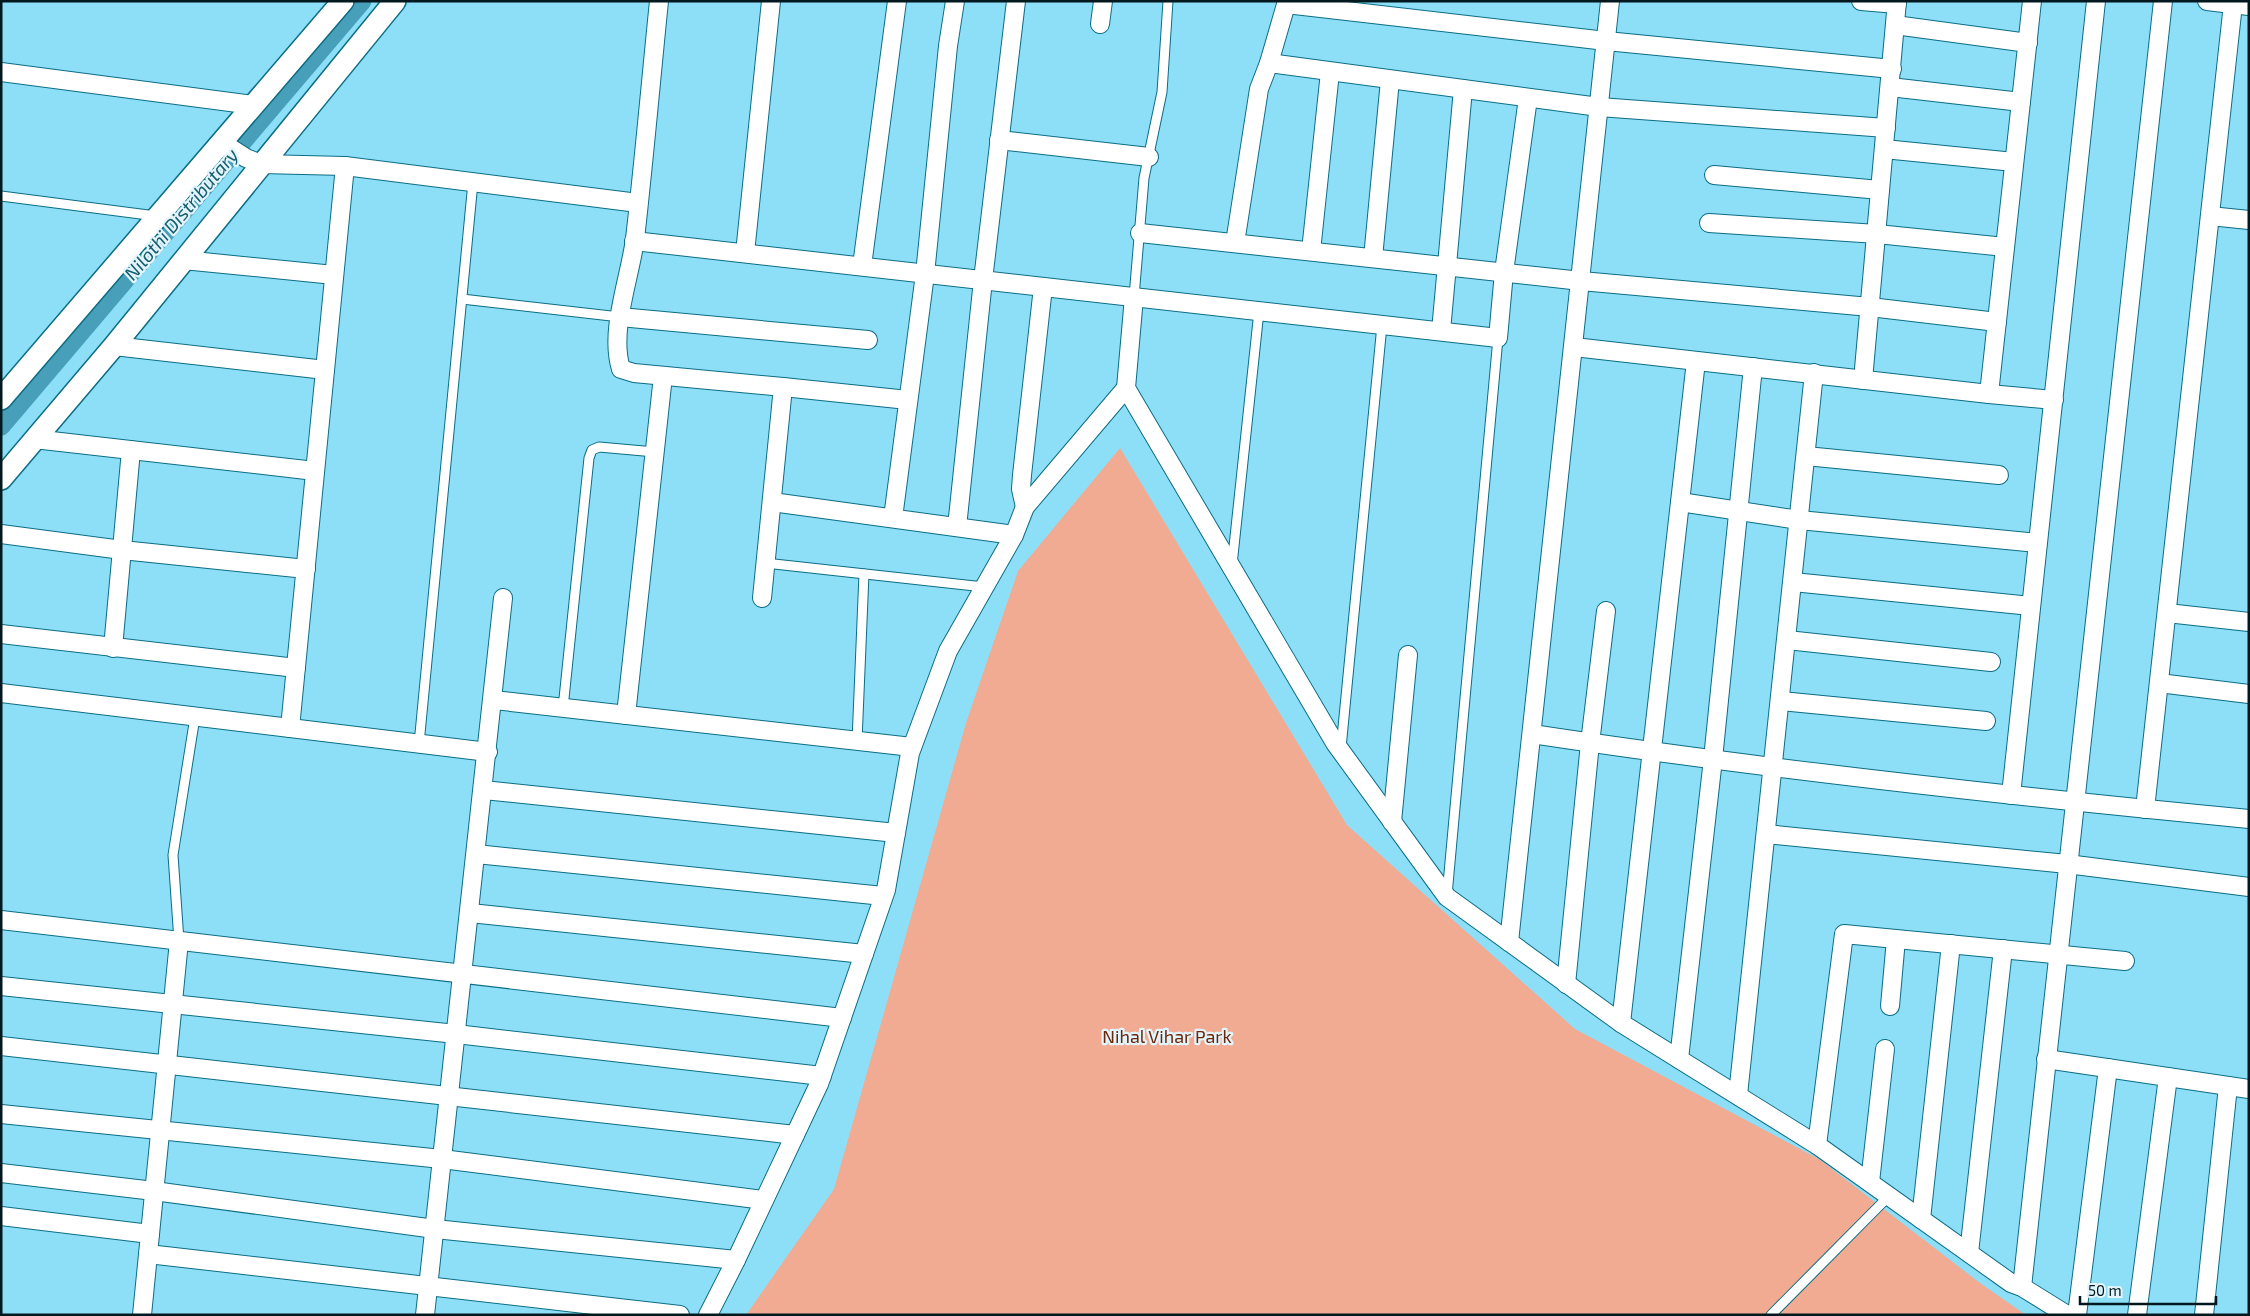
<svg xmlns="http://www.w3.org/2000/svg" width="2250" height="1316" font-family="'Exo 2',sans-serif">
  <rect width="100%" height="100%" fill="#8ddff8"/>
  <path fill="#f1ab93" d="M1120,448l227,377 228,204 244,130 161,124 46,32h-1280l88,-126 132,-466 52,-152z"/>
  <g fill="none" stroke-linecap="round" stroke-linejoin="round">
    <path stroke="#489fb9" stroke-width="19" d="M1,426l361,-425"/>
    <g stroke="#0b6d84" stroke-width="11">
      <g id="service">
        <path d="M1,196l155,20"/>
        <path d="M1134,297l10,-119 18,-86 6,-91"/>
        <path d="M462,299l158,18"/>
        <path d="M765,563l219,24"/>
        <path d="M1232,565l27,-254"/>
        <path d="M563,708l26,-250 3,-8 7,-3 56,5"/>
        <path d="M857,741l7,-167"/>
        <path d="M419,744l54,-562"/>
        <path d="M1341,748l41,-423"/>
        <path d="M1447,895l51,-557"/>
        <path d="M179,941l-6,-86 22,-138"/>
        <path d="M1771,1315l118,-119"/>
      </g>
    </g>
    <g stroke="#0b6d84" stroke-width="20">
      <g id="minor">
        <path d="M659,1c-8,79 -15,159 -24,238 -5,39 -26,92 -14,130l13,4 149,14 -21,211"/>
        <path d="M1861,1l36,3"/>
        <path d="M2207,1l42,5"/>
        <path d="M1286,4l320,37 286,28"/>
        <path d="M1100,24l3,-23"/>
        <path d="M1895,25l133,18"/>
        <path d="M1269,63l18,-62"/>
        <path d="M1,72l252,33"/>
        <path d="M1890,87l131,15"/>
        <path d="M223,139l6,8 17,11 15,6 84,2 293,37"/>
        <path d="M999,140l150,17"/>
        <path d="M1884,149l130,13"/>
        <path d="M1714,175l166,15"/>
        <path d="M2210,216l39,4"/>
        <path d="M1709,223l168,11 128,13"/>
        <path d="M1140,233l441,48 289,26 127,15"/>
        <path d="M634,241l864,97 6,-66 24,-174"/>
        <path d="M1235,243l24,-154 10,-26 330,44 287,21"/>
        <path d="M1311,251l19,-179"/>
        <path d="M745,253l26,-252"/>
        <path d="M1373,258l17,-178"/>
        <path d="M183,260l151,15"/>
        <path d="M862,266l35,-265"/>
        <path d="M1134,297l-8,91 209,355 112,154 174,126 196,122 194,138 11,4 45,28"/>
        <path d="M620,317l248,23"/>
        <path d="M1441,331l22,-242"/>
        <path d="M114,346l211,24"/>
        <path d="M1574,347l415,47 43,-393"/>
        <path d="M1863,380l34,-379"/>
        <path d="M783,387l125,13"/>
        <path d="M1989,394l65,6"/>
        <path d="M34,439l281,32"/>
        <path d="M1806,456l193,19"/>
        <path d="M772,502l242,33"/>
        <path d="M1680,502l119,18 239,23"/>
        <path d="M1025,507l-4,-18 1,-14 21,-188"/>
        <path d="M893,518l32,-244 23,-228 7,-45"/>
        <path d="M957,527l26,-247 33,-279"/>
        <path d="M1,534l121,16 184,19"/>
        <path d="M1793,582l238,24"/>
        <path d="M2167,613l82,9"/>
        <path d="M1,634l295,34"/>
        <path d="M1787,640l204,22"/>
        <path d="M113,648l18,-198"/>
        <path d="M2159,683l90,11"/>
        <path d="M1,693l487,59"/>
        <path d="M494,700l418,47"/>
        <path d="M1781,701l205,20"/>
        <path d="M626,715l37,-339"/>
        <path d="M290,728l55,-562"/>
        <path d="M1532,734c238,36 477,62 717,85"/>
        <path d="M484,790l412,43"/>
        <path d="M2011,795l85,-794"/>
        <path d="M2145,809l88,-805"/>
        <path d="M1392,822l16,-167"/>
        <path d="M1766,834l301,30 182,23"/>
        <path d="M476,854l407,42"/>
        <path d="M470,913l394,41"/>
        <path d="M1,920l841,98"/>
        <path d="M1509,942l101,-941"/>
        <path d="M1566,984l24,-241 16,-132"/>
        <path d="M1,986l455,48 366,42"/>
        <path d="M1890,1006l6,-67"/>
        <path d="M1621,1023l75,-662"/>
        <path d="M1,1046l794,89"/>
        <path d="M1679,1059l34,-300 40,-392"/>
        <path d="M2046,1059l203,30"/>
        <path d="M1738,1095l76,-722"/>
        <path d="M1,1114l441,45 322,41"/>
        <path d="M1817,1145l27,-211 281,27"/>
        <path d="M1,1173l153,18 281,38 301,31"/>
        <path d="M1870,1182l15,-133"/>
        <path d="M1,1216l149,18"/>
        <path d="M1921,1219l30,-275"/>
        <path d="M1969,1253l34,-304"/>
        <path d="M148,1254l532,61"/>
        <path d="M2022,1287l141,-1286"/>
        <path d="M142,1315l37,-374"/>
        <path d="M425,1315l78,-717"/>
        <path d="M708,1315l28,-55 83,-176 67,-194 24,-137 38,-102 66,-116 11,-28 101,-119"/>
        <path d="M2077,1315l31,-247"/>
        <path d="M2137,1315l31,-238"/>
        <path d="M2204,1315l24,-229"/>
      </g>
    </g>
    <g stroke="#0b6d84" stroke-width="24">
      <g id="tertiary">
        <path d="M1,399l342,-398"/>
        <path d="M1,479l113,-133 281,-345"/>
      </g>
    </g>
    <use href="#service" stroke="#fff" stroke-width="9"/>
    <use href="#minor" stroke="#fff" stroke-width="18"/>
    <use href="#tertiary" stroke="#fff" stroke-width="21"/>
  </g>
  <g text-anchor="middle" stroke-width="4.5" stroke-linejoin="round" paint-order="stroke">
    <g font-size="18" fill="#6e2608" stroke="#e2f5fc">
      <text x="1167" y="1043">Nihal Vihar Park</text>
    </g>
    <g font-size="19" font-style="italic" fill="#165d6f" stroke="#e2f5fc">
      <text transform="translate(181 214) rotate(-50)" y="7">Nilothi Distributary</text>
    </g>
  </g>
  <rect width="2250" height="1316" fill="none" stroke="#02181f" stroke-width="5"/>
  <path d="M2080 1296v8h136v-8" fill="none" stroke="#02181f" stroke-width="2.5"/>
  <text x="2088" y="1296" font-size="15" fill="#02181f" stroke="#e2f5fc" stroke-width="4" paint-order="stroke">50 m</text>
</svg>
